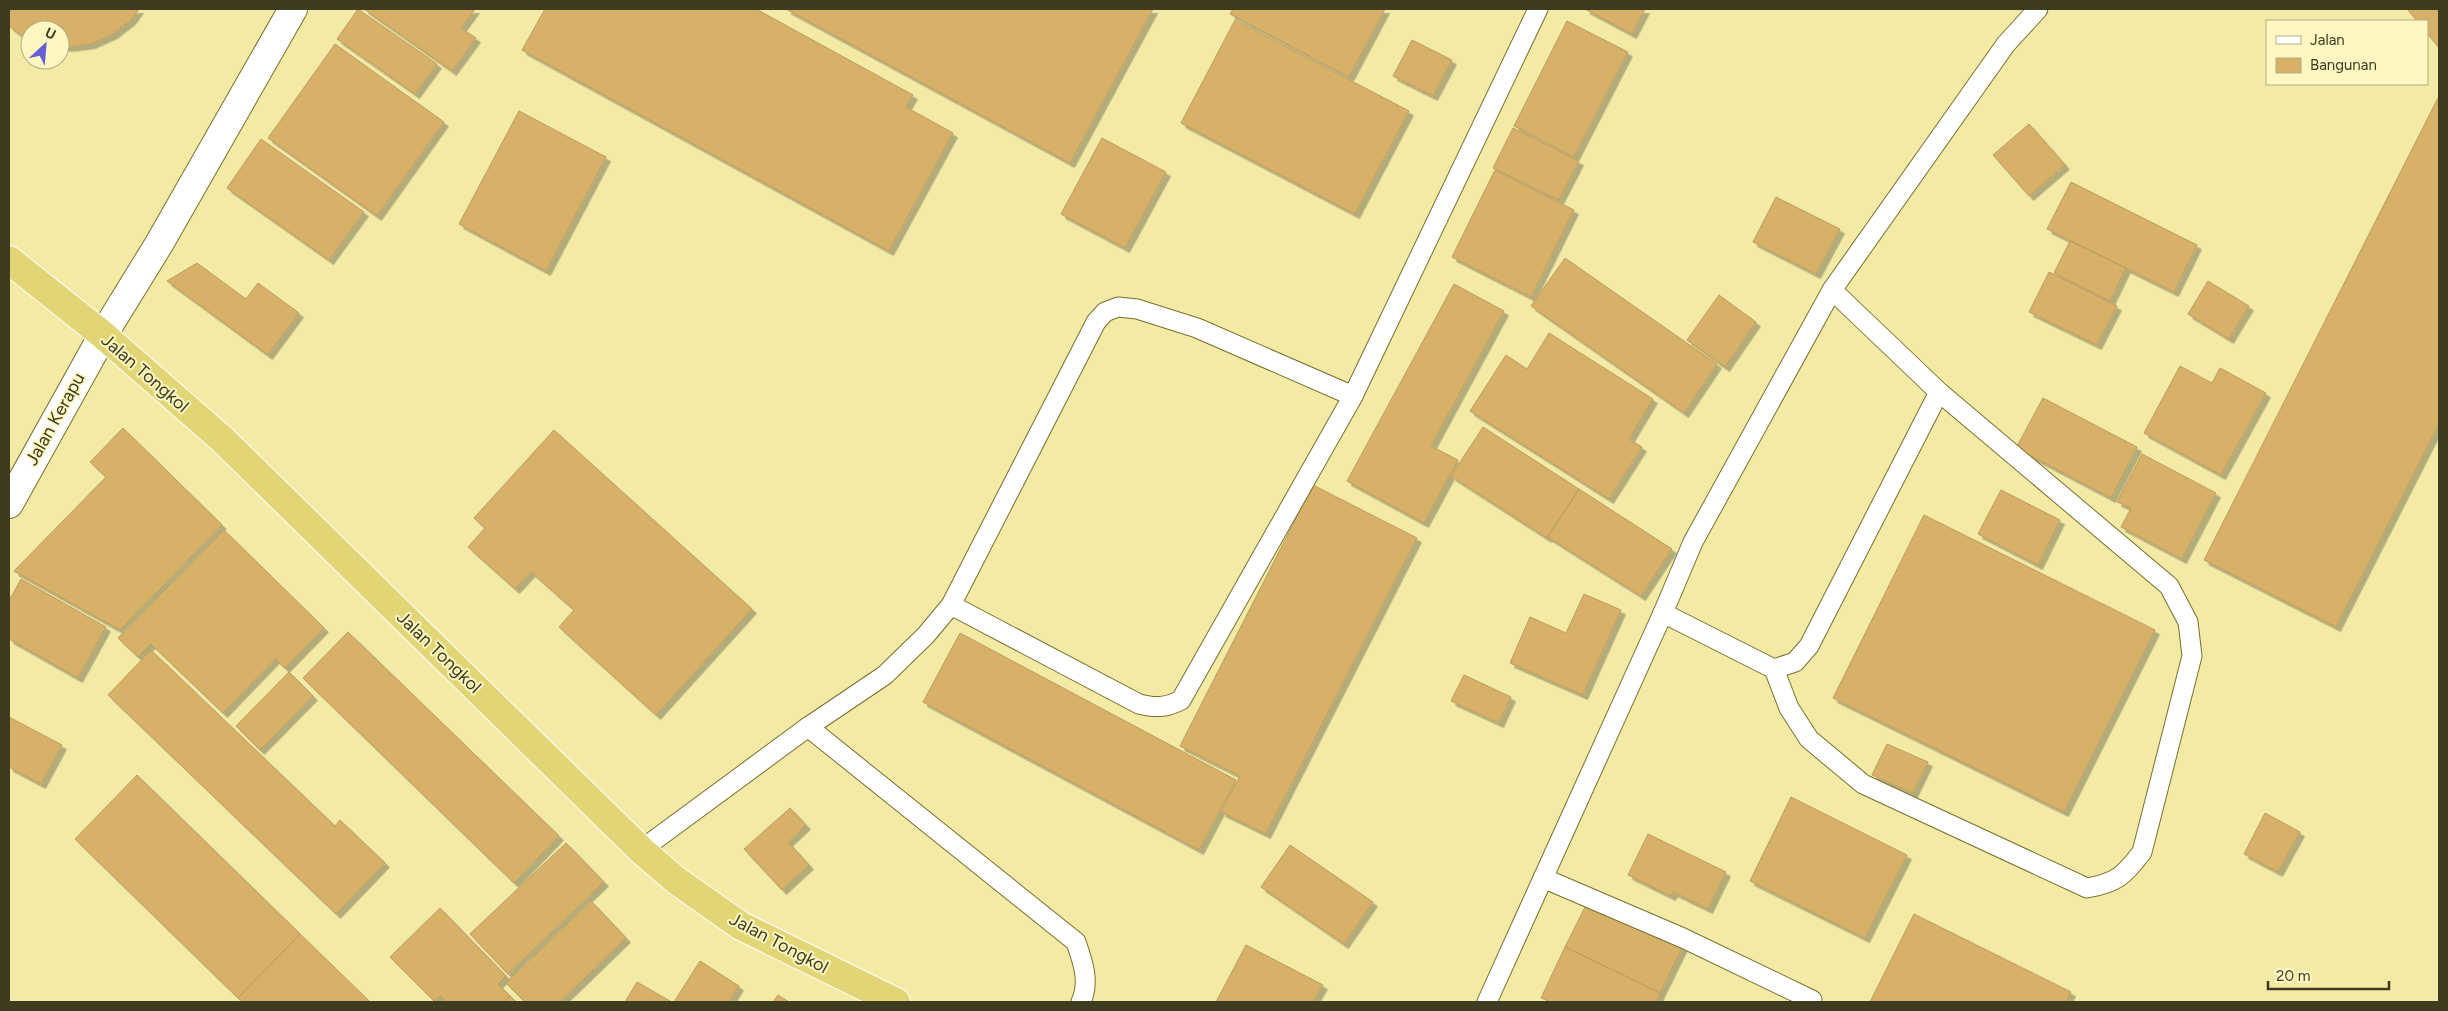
<svg xmlns="http://www.w3.org/2000/svg" width="2448" height="1011" font-family="Figtree,sans-serif">
  <defs>
    <filter id="shadow"><feDropShadow dx="4.5" dy="4.5" stdDeviation="0" flood-color="#0004"/></filter>
  </defs>
  <rect width="100%" height="100%" fill="#f3eaa6"/>
  <g fill="#d8b169" stroke="#bc9b60" filter="url(#shadow)">
    <path d="M9,9h130l-8,11 -18,14 -22,10 -23,3 -8,-1v-16h-30v9l-8,-3 -13,-10z"/>
    <path d="M358,9l79,55 -22,30 -78,-55z"/>
    <path d="M364,9h111l-14,19 15,10 -24,33z"/>
    <path d="M545,9h211l157,86 -7,12 47,26 -64,118 -367,-201z"/>
    <path d="M786,9h367l-83,154z"/>
    <path d="M1233,9h152l-36,68 -119,-63z"/>
    <path d="M1585,9h60l-13,25z"/>
    <path d="M2407,9h32v39l-12,-15v-12h-10z"/>
    <path d="M1235,20l174,91 -54,103 -174,-91z"/>
    <path d="M1567,21l61,31 -54,105 -60,-31z"/>
    <path d="M1412,40l40,20 -19,36 -40,-20z"/>
    <path d="M335,44l109,78 -67,94 -109,-78z"/>
    <path d="M2439,96v328l-103,203 -132,-67z"/>
    <path d="M519,111l87,46 -60,114 -87,-47z"/>
    <path d="M2029,124l36,41 -36,31 -36,-41z"/>
    <path d="M1513,128l66,33 -20,39 -66,-32z"/>
    <path d="M1102,138l64,34 -41,76 -64,-34z"/>
    <path d="M261,139l103,73 -35,48 -102,-72z"/>
    <path d="M1495,170l79,40 -43,87 -79,-40z"/>
    <path d="M2071,182l126,63 -23,47 -127,-63z"/>
    <path d="M1776,197l64,32 -24,45 -63,-32z"/>
    <path d="M2070,241l56,27 -16,33 -56,-28z"/>
    <path d="M1565,258l152,106 -33,49 -153,-107z"/>
    <path d="M197,263l49,36 12,-16 41,30 -31,42 -101,-74z"/>
    <path d="M2049,272l68,34 -20,39 -68,-33z"/>
    <path d="M2208,281l41,25 -20,33 -41,-25z"/>
    <path d="M1454,284l50,27 -73,135 27,14 -34,63 -77,-42z"/>
    <path d="M1719,295l37,27 -31,45 -38,-27z"/>
    <path d="M1549,333l104,66 -24,40 13,8 -33,52 -139,-88 36,-56 21,14z"/>
    <path d="M2180,366l32,17 8,-15 46,25 -45,82 -77,-42z"/>
    <path d="M2043,398l94,49 -26,51 -95,-50z"/>
    <path d="M1483,427l96,62 -32,49 -96,-62z"/>
    <path d="M123,428l99,97 -102,105 -106,-59 92,-94 -16,-15z"/>
    <path d="M554,430l198,179 -96,106 -97,-88 15,-17 -43,-38 -16,17 -47,-42 17,-19 -11,-10z"/>
    <path d="M2142,454l74,39 -34,66 -61,-32 10,-19 -14,-6z"/>
    <path d="M1313,485l104,53 -151,296 -45,-22 19,-36 -60,-30z"/>
    <path d="M1579,489l93,60 -31,47 -93,-59z"/>
    <path d="M2001,490l59,30 -22,45 -60,-31z"/>
    <path d="M1924,515l231,115 -91,182 -231,-114z"/>
    <path d="M224,530l100,98 -39,40 -10,-9 -52,54 -72,-69 -13,13 -20,-19z"/>
    <path d="M21,579l85,48 -28,51 -69,-39v-38z"/>
    <path d="M1584,594l37,16 -38,85 -73,-32 20,-46 36,16z"/>
    <path d="M348,632l211,204 -45,47 -211,-205z"/>
    <path d="M960,633l276,147 -37,70 -276,-148z"/>
    <path d="M151,650l184,176 5,-6 45,43 -49,51 -228,-219z"/>
    <path d="M289,672l24,24 -53,54 -24,-24z"/>
    <path d="M1464,675l47,22 -12,26 -48,-22z"/>
    <path d="M9,717l53,28 -21,39 -32,-17z"/>
    <path d="M1887,744l41,18 -15,31 -41,-18z"/>
    <path d="M137,775l163,159 -62,64 -163,-159z"/>
    <path d="M1791,797l116,58 -42,83 -115,-57z"/>
    <path d="M790,808l16,17 -18,17 21,23 -27,25 -38,-41z"/>
    <path d="M2265,813l35,19 -22,40 -34,-18z"/>
    <path d="M1648,834l78,38 -18,37 -35,-17 -2,4 -43,-21z"/>
    <path d="M566,843l38,39 -96,92 -38,-40z"/>
    <path d="M1290,845l83,57 -29,42 -83,-57z"/>
    <path d="M591,901l35,37 -66,64h-35l-19,-19z"/>
    <path d="M1588,901l95,45 -23,47 -95,-46z"/>
    <path d="M440,908l66,68 -8,8 12,12 -7,6h-57l-6,-6 -6,5 -44,-44z"/>
    <path d="M1914,914l157,78 -5,10h-196z"/>
    <path d="M300,934l70,68h-127l-5,-4z"/>
    <path d="M1246,945l77,40 -10,17h-97z"/>
    <path d="M1565,947l95,46 -4,9h-105l-10,-4z"/>
    <path d="M700,961l39,25 -10,16h-55z"/>
    <path d="M637,982l33,19 -1,1h-44z"/>
    <path d="M778,995l11,7h-16z"/>
    <path d="M510,996l6,6h-13z"/>
  </g>
  <g fill="none" stroke-linecap="round" stroke-linejoin="round">
    <g stroke="#79702e" stroke-width="21">
      <g id="lane">
        <path d="M951,605l188,99c16,4 27,4 42,-4l172,-304 185,-387"/>
        <path d="M1663,613l111,56 21,-7 14,-16 130,-254"/>
        <path d="M1774,669l15,39 20,31 54,45 224,104c29,-5 37,-12 55,-36l50,-196 -4,-34 -19,-36 -230,-194 -107,-102"/>
        <path d="M808,727l268,215c7,20 14,40 5,60"/>
        <path d="M641,850l167,-123 77,-52 41,-40 25,-30 145,-283 9,-10 13,-5 19,2 60,19 156,68"/>
        <path d="M1543,878l140,60 129,62"/>
        <path d="M1487,1002l176,-389 30,-71 139,-252 174,-246 32,-35"/>
      </g>
    </g>
    <g stroke="#79702e" stroke-width="30">
      <path id="street" d="M103,335l56,-91 134,-235"/>
    </g>
    <g stroke="#79702e" stroke-width="30">
      <path id="secondary" d="M9,504l94,-169"/>
    </g>
    <g stroke="#fff" stroke-width="30">
      <path id="highway" d="M9,260l94,75 119,104 419,411 36,31 64,45 155,76"/>
    </g>
    <use href="#lane" stroke="#fff" stroke-width="19"/>
    <use href="#street" stroke="#fff" stroke-width="28"/>
    <use href="#secondary" stroke="#fff" stroke-width="28"/>
    <use href="#highway" stroke="#e2d575" stroke-width="28"/>
  </g>
  <g text-anchor="middle" stroke-width="4" stroke-linejoin="round" paint-order="stroke">
    <g font-size="18" fill="#3f3b20" stroke="#fef7c1">
      <text transform="translate(145 373) rotate(41)" y="6">Jalan Tongkol</text>
      <text transform="translate(55 419) rotate(-61)" y="6">Jalan Kerapu</text>
      <text transform="translate(439 652) rotate(44)" y="6">Jalan Tongkol</text>
      <text transform="translate(779 943) rotate(28)" y="6">Jalan Tongkol</text>
    </g>
  </g>
  <rect width="2448" height="1011" fill="none" stroke="#3f3b20" stroke-width="20"/>
  <rect x="2266" y="20" width="162" height="65" fill="#fef7c1" stroke="#b2ac81"/>
  <rect x="2276" y="36" width="25" height="8" fill="#ffffff" stroke="#b2ac81"/>
  <text x="2310" y="45" font-size="15" fill="#3f3b20">Jalan</text>
  <rect x="2276" y="58" width="25" height="15" fill="#d8b169" stroke="#b2ac81"/>
  <text x="2310" y="70" font-size="15" fill="#3f3b20">Bangunan</text>
  <g transform="translate(45 45) rotate(26)"><circle r="24" fill="#fef7c1" stroke="#b2ac81"/>
  <path d="M0-4L9 19L0 12L-9 19Z" fill="#655ed7"/>
  <text y="-8" font-size="14" font-weight="bold" text-anchor="middle" fill="#3f3b20">U</text>
  </g>
  <path d="M2268 981v8h121v-8" fill="none" stroke="#3f3b20" stroke-width="2.5"/>
  <text x="2276" y="981" font-size="15" fill="#3f3b20" stroke="#fef7c1" stroke-width="4" paint-order="stroke">20 m</text>
</svg>
